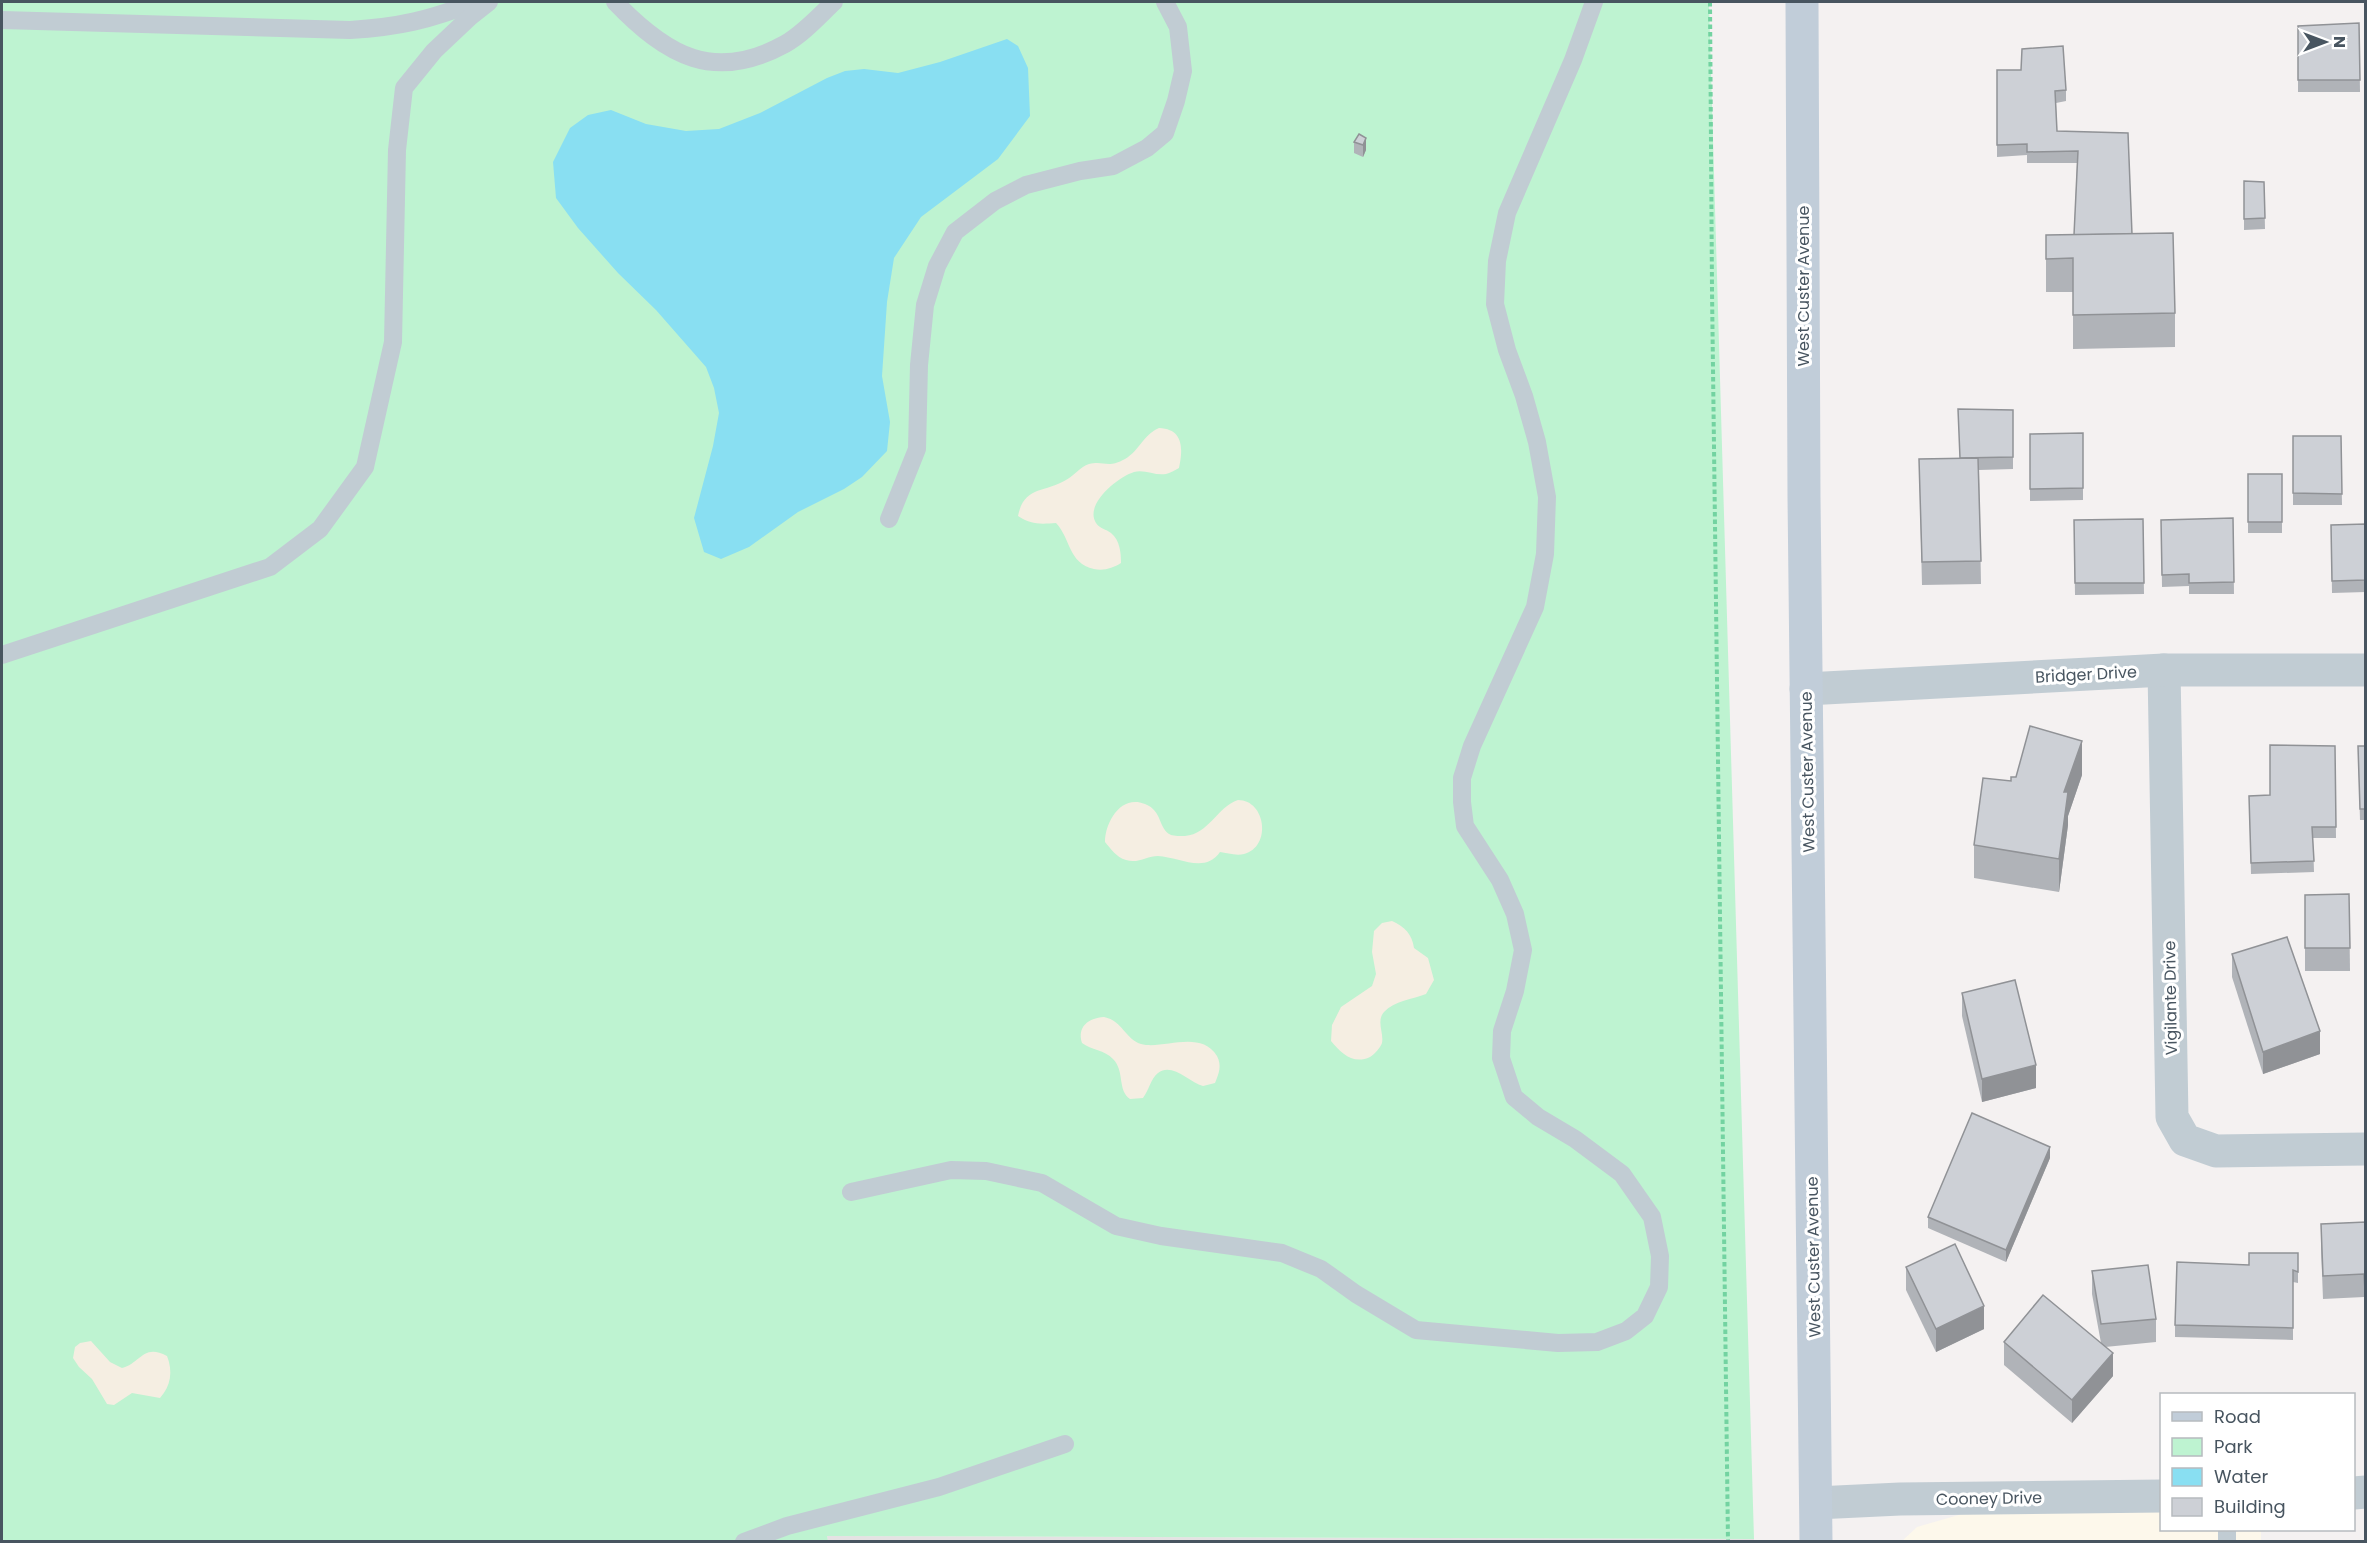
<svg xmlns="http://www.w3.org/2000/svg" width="2367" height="1543" font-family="Poppins,sans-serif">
  <rect width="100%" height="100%" fill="#f4f1f1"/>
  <path fill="#fdf8eb" d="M2161,1511l1,19h99v12h-360l16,-15 45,-13z"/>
  <path fill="#e5e2e3" d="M827,1536l927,3v2l-926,1z"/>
  <path fill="#bef3d1" d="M2,2h1707l45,1537 -927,-3 1,5 -826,1z"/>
  <g fill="#f5eee2">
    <path d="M1159,428c25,1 24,21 20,40 -4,2 -9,5 -13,6 -11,2 -21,-5 -32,-2 -16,5 -50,32 -38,51 4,6 10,6 15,10 9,7 10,20 10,30 -8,5 -17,8 -27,6 -26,-6 -23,-30 -38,-46 -15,1 -25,2 -38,-7 6,-30 26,-23 48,-36 9,-5 14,-13 23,-16 15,-4 18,5 36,-5 14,-8 19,-25 34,-31z"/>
    <path d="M1238,800c28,0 34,47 6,54 -8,2 -17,-1 -24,-2 -15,22 -41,5 -62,4 -11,0 -20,8 -32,4 -10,-3 -15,-11 -21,-18 0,-20 16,-48 40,-38 18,7 13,25 26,31 3,1 10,1 14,1 24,-2 32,-29 53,-36z"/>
    <path d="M1392,921c13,6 20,13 22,27l14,10 6,22 -8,14c-13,5 -32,7 -42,18 -8,9 0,21 -2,31 -2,5 -7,11 -12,14 -17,8 -29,-4 -39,-16l1,-16 9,-18 31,-21 4,-12 -4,-22 2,-21 8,-8z"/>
    <path d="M1104,1017c19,4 21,22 37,27 22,6 59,-15 76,12 5,10 2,17 -2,27l-12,3c-14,-4 -31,-24 -45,-13 -7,5 -9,17 -15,25l-13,1c-13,-9 -5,-28 -17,-40 -8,-9 -22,-9 -31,-16 -5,-16 6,-25 22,-26z"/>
    <path d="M91,1341l19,21 12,6c19,-5 21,-25 45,-12 6,15 4,30 -7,42l-28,-5 -18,12 -7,-1 -15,-25 -13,-12 -6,-9 2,-11 5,-4z"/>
  </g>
  <path fill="#89dff2" d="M1007,39l11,7 10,22 2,48 -32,43 -77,58 -27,41 -7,44 -5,74 8,46 -3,29 -25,26 -18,12 -46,23 -49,35 -28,12 -17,-7 -10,-34 19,-72 6,-33 -5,-25 -8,-21 -50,-57 -38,-37 -40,-45 -22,-30 -3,-36 17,-34 18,-13 23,-5 35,14 40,7 33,-2 41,-16 67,-35 18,-7 19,-2 34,4 42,-11z"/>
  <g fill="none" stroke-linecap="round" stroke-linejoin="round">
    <path stroke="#73d3a1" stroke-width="4" stroke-dasharray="4.5 3" stroke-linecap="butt" d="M1710,2l2,288 16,1252"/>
    <g stroke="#c1ccd3" stroke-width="18">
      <path d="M615,2c52,54 99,81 170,42 18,-10 34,-28 49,-42"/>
      <path d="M2,20l348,10c49,-3 79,-10 125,-28"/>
      <path d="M889,519l28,-70 2,-84 6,-60 12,-39 18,-34 40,-31 31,-16 54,-14 33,-5 34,-18 18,-15 11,-32 7,-30 -5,-44 -13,-25"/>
      <path d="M2,655l268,-88 50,-38 45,-62 28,-125 4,-192 7,-62 30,-37 36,-34 19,-15"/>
      <path d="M851,1192l100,-22 35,1 56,12 74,43 45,10 121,17 39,16 35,25 60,36 142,13 39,-1 29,-11 19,-15 14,-29 1,-31 -8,-39 -30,-43 -47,-35 -37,-22 -24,-20 -13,-39 1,-27 13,-40 8,-41 -8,-36 -15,-34 -35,-54 -3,-24v-24l10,-32 63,-139 10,-53 2,-57 -10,-55 -13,-46 -17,-46 -12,-46 2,-43 10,-48 66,-153 21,-58"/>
      <path d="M744,1542l43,-16 152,-39 126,-43"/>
      <path d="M2227,1542v-12"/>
    </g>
    <g stroke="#c1ccd3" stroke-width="33">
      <path d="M2164,670l8,447 13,23 31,11 150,-2"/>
      <path d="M1806,689l358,-19h202"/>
      <path d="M2354,1493l12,-1"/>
      <path d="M1816,1503l84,-4 262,-3"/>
    </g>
    <path stroke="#c1cdd9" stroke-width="33" d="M1802,2l2,495 12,1045"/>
  </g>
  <g fill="#b0b3b8">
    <path d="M2359,23l1,69h-62v-66z"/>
    <path d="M1997,70l69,20v11l-10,2 1,28 71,2 4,101 43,79v34l-102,2v-57h-27v-57h28l3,-72h-50v-8l-30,2z"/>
    <path d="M1359,134l7,16 -3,7 -9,-4v-11z"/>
    <path d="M2244,181l20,1 1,47 -21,1z"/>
    <path d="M1958,409l55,1v59l-34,1 2,114 -59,1 -3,-126 41,-1z"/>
    <path d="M2083,433v67l-53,1v-67z"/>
    <path d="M2293,436h48l1,69h-49z"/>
    <rect x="2248" y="474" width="34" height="59"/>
    <path d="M2233,518l1,76h-45v-8l-27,1 -1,-67z"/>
    <path d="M2143,519l1,75 -69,1 -1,-75z"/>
    <path d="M2366,524v68l-34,1 -1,-68z"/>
    <path d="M2335,746l1,92h-23l1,34 -63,2 -2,-78 21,-1z"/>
    <path d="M2358,746h8v74h-6z"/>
    <path d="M2082,775l-14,41v9l-9,67 -85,-14v-33l37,-64z"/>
    <path d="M2349,894l1,77h-45v-76z"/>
    <path d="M2232,954l88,100 -57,20 -31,-97z"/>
    <path d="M1962,993l74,95 -54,14 -20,-86z"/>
    <path d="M2050,1158l-44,104 -78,-34v-11z"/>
    <path d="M2366,1222v109l-2,-34 -41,2 -2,-52v-23z"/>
    <path d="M2298,1253v30l-5,-1v58l-118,-3v-12z"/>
    <path d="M1906,1267l78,62 -48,23 -30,-62z"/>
    <path d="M2092,1271l64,48v23l-51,5 8,29 -41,47 -68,-58v-23l97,1 -9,-49z"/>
  </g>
  <g fill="#909296">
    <path d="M1366,138v12l-3,7v-12z"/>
    <path d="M2082,741v34l-14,41v9l-9,67v-33l5,-67z"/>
    <path d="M2320,1031v23l-57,20v-22z"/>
    <path d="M2036,1065v23l-54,14v-23z"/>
    <path d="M2050,1147v11l-44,104v-12z"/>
    <path d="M1984,1306v23l-48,23v-23z"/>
    <path d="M2113,1353v23l-41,47v-23z"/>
  </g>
  <g fill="#cdd0d6" stroke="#909296" stroke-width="1.5">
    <path d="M2359,23l1,57h-62v-54z"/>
    <path d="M2063,46l3,44 -11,1 2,40 71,2 4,101 -58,1 4,-84 -51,1v-8l-30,1v-75h24l1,-21z"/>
    <path d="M1359,134l7,4 -3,7 -9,-3z"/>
    <path d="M2244,181l20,1 1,36 -21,1z"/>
    <path d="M2173,233l2,80 -102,2v-57l-27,1v-24z"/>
    <path d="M1958,409l55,1v47l-53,1z"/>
    <path d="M2083,433v55l-53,1v-55z"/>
    <path d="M2293,436h48l1,58 -49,-1z"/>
    <path d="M1978,458l3,103 -59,1 -3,-103z"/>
    <rect x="2248" y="474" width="34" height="48"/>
    <path d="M2233,518l1,64 -45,1v-9l-27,1 -1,-55z"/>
    <path d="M2143,519l1,64h-69l-1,-63z"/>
    <path d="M2366,524v56l-34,1 -1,-56z"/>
    <path d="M2030,726l52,15 -18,51h4l-9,67 -85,-14 9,-67 28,3v-4h5z"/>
    <path d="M2270,745l65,1 1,81h-24l2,34 -63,2 -2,-67 21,-1z"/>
    <path d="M2358,746h8v63h-6z"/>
    <path d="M2349,894l1,54h-45v-53z"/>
    <path d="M2287,937l33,94 -57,21 -31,-98z"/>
    <path d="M2015,980l21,85 -54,14 -20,-86z"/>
    <path d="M1972,1113l78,34 -44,103 -78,-33z"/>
    <path d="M2366,1222v86l-2,-34 -41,2 -2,-52z"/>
    <path d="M1955,1244l29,62 -48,23 -30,-62z"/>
    <path d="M2249,1253h49v19l-5,-2v58l-118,-3 2,-63 72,3z"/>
    <path d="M2148,1265l8,54 -55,5 -9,-53z"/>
    <path d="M2043,1295l70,58 -41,47 -68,-58z"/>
  </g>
  <g text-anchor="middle" stroke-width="6" stroke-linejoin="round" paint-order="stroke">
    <g font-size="16" fill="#485560" stroke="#fff">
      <text transform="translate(1803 286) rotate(-90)" y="6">West Custer Avenue</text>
      <text transform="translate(2086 674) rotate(-3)" y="6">Bridger Drive</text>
      <text transform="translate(1807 772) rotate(-91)" y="6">West Custer Avenue</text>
      <text transform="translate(2170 998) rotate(-91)" y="6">Vigilante Drive</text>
      <text transform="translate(1813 1257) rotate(-91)" y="6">West Custer Avenue</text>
      <text transform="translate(1989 1498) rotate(-1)" y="6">Cooney Drive</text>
    </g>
  </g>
  <rect width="2367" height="1543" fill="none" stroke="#485560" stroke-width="6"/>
  <rect x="2160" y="1393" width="195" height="138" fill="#ffffff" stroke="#b6bbbf" stroke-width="1.5"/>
  <rect x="2172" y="1412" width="30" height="9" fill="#c1cdd9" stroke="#b6bbbf" stroke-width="1.5"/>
  <text x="2214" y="1423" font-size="18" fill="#485560">Road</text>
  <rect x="2172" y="1438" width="30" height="18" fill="#bef3d1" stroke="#b6bbbf" stroke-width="1.5"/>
  <text x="2214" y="1453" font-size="18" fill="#485560">Park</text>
  <rect x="2172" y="1468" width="30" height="18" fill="#89dff2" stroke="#b6bbbf" stroke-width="1.5"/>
  <text x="2214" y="1483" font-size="18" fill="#485560">Water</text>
  <rect x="2172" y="1498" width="30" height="18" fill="#cdd0d6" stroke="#b6bbbf" stroke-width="1.5"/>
  <text x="2214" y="1513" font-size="18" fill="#485560">Building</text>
  <g transform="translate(2325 42) rotate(90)" stroke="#ffffff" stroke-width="4.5" paint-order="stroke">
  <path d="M0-4.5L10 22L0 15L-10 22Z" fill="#485560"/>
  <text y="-9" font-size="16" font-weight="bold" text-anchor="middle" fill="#485560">N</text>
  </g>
</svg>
